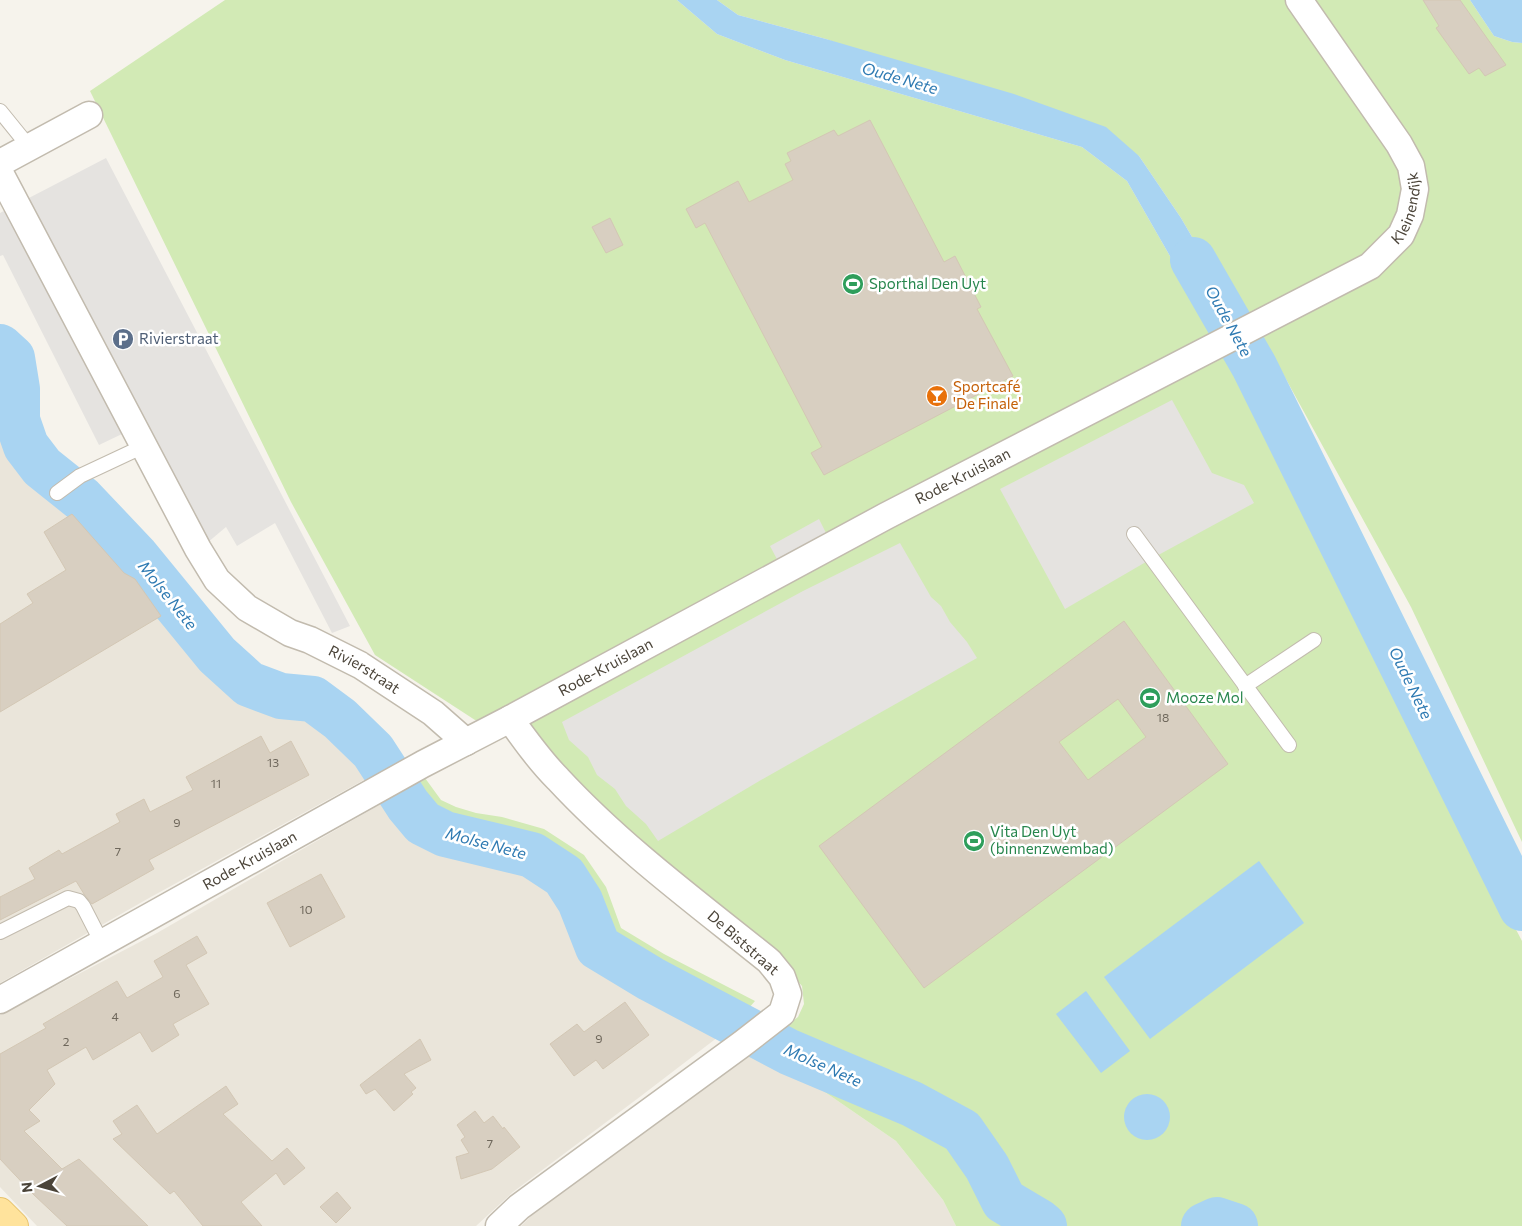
<svg xmlns="http://www.w3.org/2000/svg" width="1522" height="1226" font-family="Commissioner,sans-serif">
  <rect width="100%" height="100%" fill="#f6f3ec"/>
  <g fill="#eae5da">
    <path d="M0,368l3,5 6,51 18,36 88,89 92,115 48,38 70,21 25,22 21,31 -222,122 -149,85z"/>
    <path d="M400,793l23,30 22,11 87,21 32,21 16,25 18,46 53,32 84,45 -94,72 -128,96 -37,34h-439l-37,-39v-172l157,-82z"/>
    <path d="M775,1034l28,43 93,64 47,59 13,26h-435l11,-11z"/>
  </g>
  <g fill="#d2eab5">
    <path d="M225,0h452l40,34 68,26 297,87 45,34 83,145 246,489 66,126v285h-566l-13,-26 -47,-59 -93,-64 -28,-43 23,-17 6,-13 -2,-18 -32,-36 -187,-157 -55,-65 -53,-8 -100,-65 -84,-153 -201,-411z"/>
    <path d="M717,0h753l24,36 18,6 10,1v799l-111,-235 -147,-268 -30,-30 -53,-91 -42,-62 -313,-117 -88,-24z"/>
    <path d="M425,778l16,22 15,7 20,6 26,4 42,12 40,26 22,32 15,41 43,26 91,47 -20,23 -84,-45 -53,-32 -18,-46 -16,-25 -32,-21 -87,-21 -22,-11 -23,-30z"/>
  </g>
  <g fill="#e5e3e0">
    <path d="M106,158l244,468 -18,7 -57,-110 -38,23 -11,-19 -19,16 -62,-120 -46,22 -96,-190 -3,1v-43z"/>
    <path d="M1172,400l40,73 32,12 10,18 -103,56 -86,50 -65,-120z"/>
    <path d="M819,519l9,18 -49,26 -9,-17z"/>
    <path d="M900,543l31,54 10,9 9,16 17,20 10,16 -216,122 -103,61 -12,-17 -20,-18 -11,-17 -18,-14 -9,-18 -19,-17 -7,-18 241,-131z"/>
  </g>
  <g fill="#a9d4f2">
    <path d="M677,0h40l21,15 88,24 188,55 92,33 33,29 42,62 53,91 -24,17 -83,-145 -45,-34 -297,-87 -68,-26z"/>
    <path d="M1470,0h52v43l-10,-1 -18,-6z"/>
    <path d="M1259,861l45,62 -154,116 -46,-62z"/>
    <path d="M1086,991l44,60 -29,22 -45,-59z"/>
    <circle cx="1147" cy="1117" r="23"/>
  </g>
  <g fill="none" stroke-linecap="round" stroke-linejoin="round">
    <g stroke="#a9d4f2" stroke-width="46">
      <path d="M1193,260l61,106 268,542"/>
      <path d="M0,347l12,11 5,31v31l9,26 16,21 40,32 54,57 81,99 32,29 32,12 32,3 27,20 33,32 35,54 15,18 22,11 87,21 32,21 16,25 18,46 53,32 138,73 123,52 50,27 25,36 17,34 34,20 6,5"/>
      <path d="M1204,1226l13,-6 18,6"/>
    </g>
  </g>
  <g fill="#d8cfc1" stroke="#d3c7b4" fill-rule="evenodd">
    <path d="M1423,0h37l46,65 -21,11 -6,-8 -10,6 -33,-46 3,-2z"/>
    <path d="M870,120l74,142 11,-6 26,51 -4,2 36,67 -189,99 -13,-22 11,-6 -117,-224 -9,5 -10,-19 52,-28 11,21 44,-22 -8,-16 6,-3 -4,-8 47,-23 4,6z"/>
    <path d="M610,218l13,27 -17,8 -14,-26z"/>
    <path d="M72,514l52,59 11,6 26,37 -161,96v-88l33,-21 -6,-9 39,-24 -22,-38z"/>
    <path d="M1124,621l104,143 -304,224 -105,-142zM1118,699l28,38 -58,43 -29,-38z"/>
    <path d="M261,736l9,17 21,-12 18,34 -106,56 -54,29 5,9 -62,35 -8,-10 -8,-13 -76,39v-23l35,-18 -6,-11 30,-18 3,4 58,-32 -4,-8 28,-15 6,13 43,-22 -7,-13z"/>
    <path d="M321,874l24,43 -55,30 -23,-44z"/>
    <path d="M197,936l10,17 -21,12 23,39 -36,20 6,11 -27,17 -12,-20 -47,28 -7,-13 -39,23 8,14 -26,26 11,11 -16,10 38,38 17,-10 69,67h-81l-34,-32 -33,-35v-105l46,-26 -3,-4 74,-43 10,17 36,-21 -9,-16z"/>
    <path d="M625,1002l24,33 -46,34 -7,-9 -22,16 -24,-32 27,-20 7,8z"/>
    <path d="M420,1039l11,21 -27,14 12,14 -5,4 2,2 -19,17 -19,-22 -9,5 -6,-9z"/>
    <path d="M226,1086l12,18 -15,10 49,47 15,-13 18,20 -21,17 -8,-12 -35,29 21,24h-59l-29,-35 -4,3 -57,-55 9,-5 -9,-13 24,-16 20,29z"/>
    <path d="M475,1111l9,12 9,-7 10,13 1,-2 16,20 -28,22 -31,10 -5,-22 13,-4 -8,-13 4,-3 -8,-12z"/>
    <path d="M337,1192l14,16 -15,15 -16,-16z"/>
  </g>
  <g fill="none" stroke-linecap="round" stroke-linejoin="round">
    <g stroke="#c2bbae" stroke-width="16">
      <g id="service">
        <path d="M0,111l30,37"/>
        <path d="M57,493l23,-17 64,-30"/>
        <path d="M1134,534l155,211"/>
        <path d="M1245,686l69,-46"/>
        <path d="M0,932l68,-34 11,3 4,5 19,37"/>
      </g>
    </g>
    <g stroke="#c2bbae" stroke-width="29">
      <g id="minor">
        <path d="M0,163l89,-48"/>
        <path id="s1" d="M0,173l198,376 19,31 30,28 43,25 20,7 50,25 73,48 33,29"/>
        <path id="s2" d="M0,1000l423,-236 87,-45 376,-203 484,-250 31,-31 9,-20 5,-26 -4,-23 -12,-22 -100,-144"/>
        <path d="M499,1226l20,-19 223,-163 40,-31 6,-19 -6,-17 -13,-16c-72,-58 -148,-114 -211,-182 -18,-18 -33,-39 -48,-60"/>
      </g>
    </g>
    <g stroke="#e6c16a" stroke-width="30">
      <path id="primary" d="M0,1212l14,14"/>
    </g>
    <use href="#service" stroke="#fff" stroke-width="14"/>
    <use href="#minor" stroke="#fff" stroke-width="26"/>
    <use href="#primary" stroke="#ffe39c" stroke-width="28"/>
  </g>
  <defs>
    <g id="stadium-disc" transform="scale(1.125)"><circle r="9.5" fill="#2e9e5b" stroke="#fff"/><path d="M0-5a6.5 5 0 1 0 0 10a6.5 5 0 1 0 0-10ZM-3.5-1.8h7v3.6h-7Z" fill="#fff"/></g>
    <g id="parking-disc" transform="scale(1.125)"><circle r="9.5" fill="#5c6f8a" stroke="#fff"/><path d="M-3.5-5.5H1a3.5 3.5 0 0 1 0 7H-1V5.5H-3.5ZM-1-3.4V-.6H.8a1.4 1.4 0 0 0 0-2.8Z" fill="#fff"/></g>
    <g id="bar-disc" transform="scale(1.125)"><circle r="9.5" fill="#e8710a" stroke="#fff"/><path d="M-6-5H6L.8 .8V4.5H3.5V6h-7V4.5H-.8V.8Z" fill="#fff"/></g>
  </defs>
  <g fill-rule="evenodd">
    <use href="#stadium-disc" x="853" y="284"/>
    <use href="#parking-disc" x="123" y="339"/>
    <use href="#bar-disc" x="937" y="396"/>
    <use href="#stadium-disc" x="1150" y="698"/>
    <use href="#stadium-disc" x="974" y="841"/>
  </g>
  <g text-anchor="middle" stroke-width="5" stroke-linejoin="round" paint-order="stroke">
    <g font-size="12" fill="#6e675b">
      <text x="1163" y="722">18</text>
      <text x="273" y="767">13</text>
      <text x="216" y="788">11</text>
      <text x="177" y="827">9</text>
      <text x="118" y="856">7</text>
      <text x="306" y="914">10</text>
      <text x="177" y="998">6</text>
      <text x="115" y="1021">4</text>
      <text x="599" y="1043">9</text>
      <text x="66" y="1046">2</text>
      <text x="490" y="1148">7</text>
    </g>
    <g font-size="15" fill="#4b4439" stroke="#fff">
      <text dy="5" stroke="none"><textPath href="#s2" startOffset="1626">Kleinendijk</textPath></text>
      <text dy="5" stroke="none"><textPath href="#s2" startOffset="1096">Rode-Kruislaan</textPath></text>
      <text dy="5" stroke="none"><textPath href="#s2" startOffset="691">Rode-Kruislaan</textPath></text>
      <text dy="5" stroke="none"><textPath href="#s1" startOffset="635">Rivierstraat</textPath></text>
      <text dy="5" stroke="none"><textPath href="#s2" startOffset="286">Rode-Kruislaan</textPath></text>
      <text transform="translate(743 943) rotate(41)" y="5">De Biststraat</text>
    </g>
    <g font-size="15" fill="#27864d" stroke="#fff" text-anchor="start">
      <text x="869" y="289">Sporthal Den Uyt</text>
      <text x="1166" y="703">Mooze Mol</text>
      <text x="990" y="837">Vita Den Uyt<tspan x="990" dy="17">(binnenzwembad)</tspan></text>
    </g>
    <g font-size="15" fill="#4e5e75" stroke="#fff" text-anchor="start">
      <text x="139" y="344">Rivierstraat</text>
    </g>
    <g font-size="15" fill="#c56008" stroke="#fff" text-anchor="start">
      <text x="953" y="392">Sportcafé<tspan x="953" dy="17">'De Finale'</tspan></text>
    </g>
    <g font-size="16" font-style="italic" fill="#2e7ab2" stroke="#fff">
      <text transform="translate(900 78) rotate(16)" y="6">Oude Nete</text>
      <text transform="translate(1229 321) rotate(61)" y="6">Oude Nete</text>
      <text transform="translate(168 595) rotate(51)" y="6">Molse Nete</text>
      <text transform="translate(1411 683) rotate(64)" y="6">Oude Nete</text>
      <text transform="translate(486 843) rotate(15)" y="6">Molse Nete</text>
      <text transform="translate(823 1065) rotate(24)" y="6">Molse Nete</text>
    </g>
  </g>
  <g transform="translate(40 1186) rotate(264)" stroke="#ffffff" stroke-width="4" paint-order="stroke">
  <path d="M0-4L9 19L0 12L-9 19Z" fill="#4b4439"/>
  <text y="-8" font-size="14" font-weight="bold" text-anchor="middle" fill="#4b4439">N</text>
  </g>
</svg>
